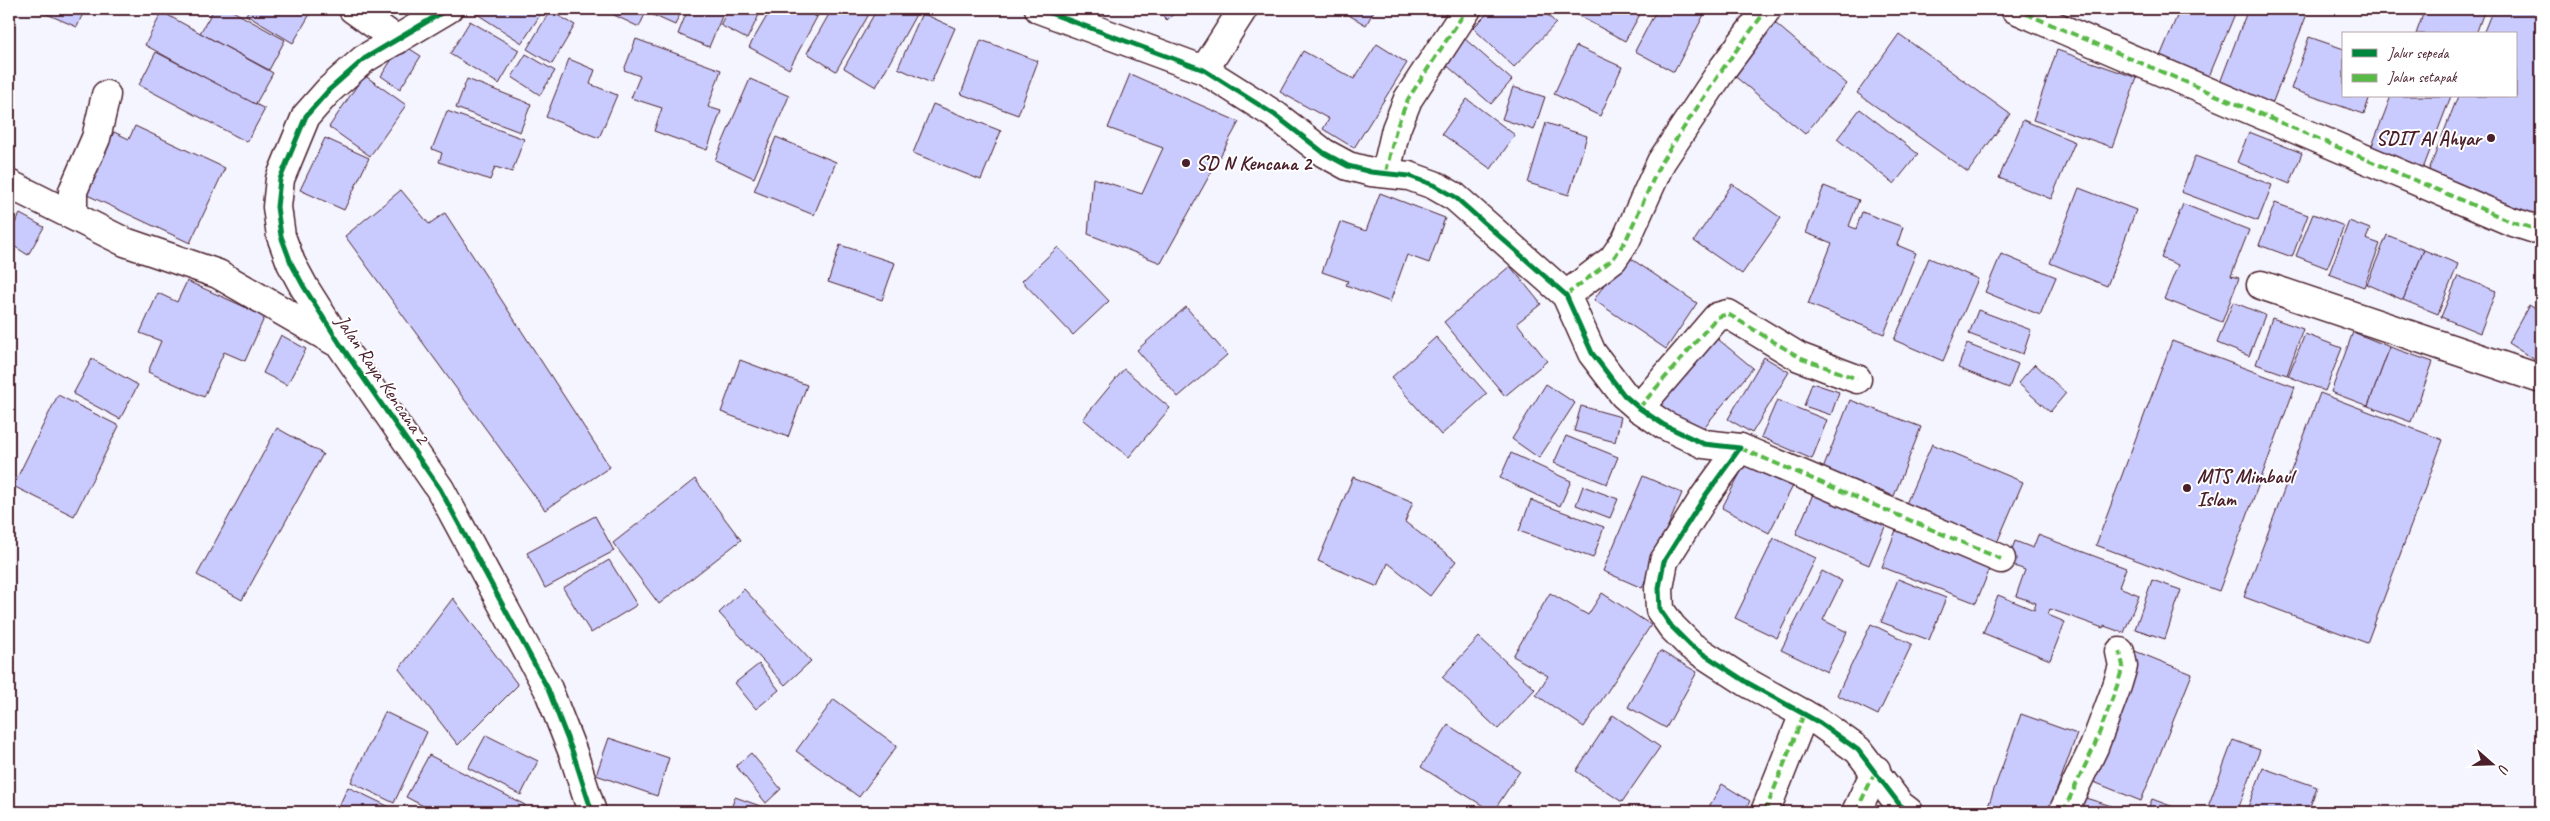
<svg xmlns="http://www.w3.org/2000/svg" width="2550" height="821" font-family="Caveat,sans-serif">
  <rect width="100%" height="100%" fill="#f4f5ff"/>
  <filter id="ink" filterUnits="userSpaceOnUse"><feTurbulence type="fractalNoise" baseFrequency=".02" numOctaves="2"/><feDisplacementMap in="SourceGraphic" scale="10" xChannelSelector="R" yChannelSelector="G"/><feConvolveMatrix kernelMatrix="1 2 1 2 8 2 1 2 1" color-interpolation-filters="sRGB"/></filter>
  <g filter="url(#ink)">
    <g fill="#c9cbfe" stroke="#4a1f2b">
      <path d="M35,9h50l-8,18z"/>
      <path d="M214,9h15l56,31 -16,30 -69,-37z"/>
      <path d="M249,9h64l-20,34 -47,-28z"/>
      <path d="M481,9h63l-22,34 -45,-29z"/>
      <path d="M617,9h65l-7,16 -29,-13 -7,15 -25,-12z"/>
      <path d="M688,9h37l-16,38 -31,-13z"/>
      <path d="M729,9h33l-15,30 -27,-14z"/>
      <path d="M771,9h31l15,8 -28,52 -40,-22z"/>
      <path d="M802,9h20l-5,8z"/>
      <path d="M832,9h40l-36,62 -29,-18z"/>
      <path d="M877,9h42l-43,78 -32,-19z"/>
      <path d="M1156,9h23l-12,11z"/>
      <path d="M1338,9h37l-9,16z"/>
      <path d="M1492,9h49l15,14 -42,44 -41,-39z"/>
      <path d="M1566,9h77l-18,32z"/>
      <path d="M1657,9h50l-33,63 -39,-21z"/>
      <path d="M2180,9h57l-32,77 -49,-20z"/>
      <path d="M2248,9h61l-39,100 -52,-21z"/>
      <path d="M2425,9h60l-9,25h-60z"/>
      <path d="M2493,9h48v217l-116,-46 33,-84h58v-62h-33z"/>
      <path d="M550,11l25,14 -23,39 -25,-15z"/>
      <path d="M162,12l111,61 -18,32 -110,-60z"/>
      <path d="M922,13l33,15 -24,55 -33,-15z"/>
      <path d="M470,21l49,29 -20,34 -49,-30z"/>
      <path d="M1775,23l72,61 -42,50 -73,-60z"/>
      <path d="M1899,34l111,80 -42,58 -111,-79z"/>
      <path d="M2309,37l35,12v47h26l-6,18 -73,-25z"/>
      <path d="M636,39l85,31 -13,37 13,4 -14,39 -53,-19 8,-23 -31,-10 9,-22 -16,-6z"/>
      <path d="M1465,39l47,41 -21,24 -47,-41z"/>
      <path d="M981,40l57,21 -20,54 -57,-21z"/>
      <path d="M402,44l19,12 -21,33 -19,-13z"/>
      <path d="M1377,44l30,19 -53,85 -31,-19 6,-10 -49,-27 23,-41 51,28z"/>
      <path d="M1576,46l46,21 -22,49 -46,-22z"/>
      <path d="M2057,50l80,28 -25,69 -79,-27z"/>
      <path d="M156,52l109,57 -18,33 -108,-57z"/>
      <path d="M526,54l29,17 -15,24 -28,-18z"/>
      <path d="M569,59l26,11 -5,14 27,11 -18,43 -53,-21z"/>
      <path d="M1130,74l109,48 -78,141 -73,-29 5,-56 49,16 21,-46 -55,-20z"/>
      <path d="M364,75l42,30 -36,51 -41,-29z"/>
      <path d="M467,79l64,25 -11,28 -64,-24z"/>
      <path d="M750,79l39,17 -35,82 -39,-18z"/>
      <path d="M1513,87l32,10 -11,33 -32,-11z"/>
      <path d="M2391,96h60l-32,83 -52,-20z"/>
      <path d="M1467,99l48,36 -24,34 -49,-35z"/>
      <path d="M933,104l68,27 -20,49 -68,-27z"/>
      <path d="M1860,109l58,45 -24,30 -57,-45z"/>
      <path d="M447,111l77,28 -12,33 -17,-5 -5,13 -51,-18 3,-9 -10,-4z"/>
      <path d="M2023,120l52,22 -24,57 -52,-21z"/>
      <path d="M1546,123l41,13 -18,59 -41,-12z"/>
      <path d="M135,126l90,42 -35,75 -105,-49 29,-62 15,7z"/>
      <path d="M2249,132l53,21 -12,31 -53,-22z"/>
      <path d="M776,137l60,25 -22,53 -60,-24z"/>
      <path d="M325,138l44,20 -25,52 -44,-20z"/>
      <path d="M2195,156l77,29 -14,36 -77,-29z"/>
      <path d="M1732,184l49,34 -39,56 -48,-33z"/>
      <path d="M1824,186l35,14 -10,26 7,3 6,-17 41,15 -6,18 19,8 -32,81 -76,-30 24,-61 -26,-10z"/>
      <path d="M2079,188l57,22 -29,76 -57,-23z"/>
      <path d="M401,190l28,34 16,-11 165,254 -65,43 -200,-274z"/>
      <path d="M1380,193l65,25 -16,45 -22,-8 -17,47 -44,-17 2,-4 -26,-9 18,-50 26,9z"/>
      <path d="M2275,203l33,12 -16,42 -33,-12z"/>
      <path d="M2183,204l66,26 -18,46 8,2 -17,44 -58,-23 14,-34 -17,-7z"/>
      <path d="M20,214l24,13 -16,28 -19,-12v-9z"/>
      <path d="M2313,214l31,12 -17,42 -31,-12z"/>
      <path d="M2349,221l21,8 -4,10 14,5 -16,43 -35,-13z"/>
      <path d="M2387,235l37,15 -21,50 -36,-16z"/>
      <path d="M840,245l55,18 -13,37 -54,-18z"/>
      <path d="M1058,247l51,54 -36,34 -51,-54z"/>
      <path d="M2424,250l34,14 -20,50 -35,-14z"/>
      <path d="M1624,254l73,49 -31,46 -72,-49z"/>
      <path d="M2001,254l55,23 -16,38 -55,-23z"/>
      <path d="M1929,258l49,21 -35,82 -49,-21z"/>
      <path d="M1510,266l31,38 -24,19 30,38 -42,35 -61,-74z"/>
      <path d="M2458,276l38,15 -16,42 -39,-16z"/>
      <path d="M187,281l78,35 -20,45 -21,-9 -20,45 -56,-25 13,-31 -21,-8 18,-40 19,9z"/>
      <path d="M2233,302l32,13 -16,41 -32,-13z"/>
      <path d="M2529,305l12,7v36l-6,12 -27,-17z"/>
      <path d="M1186,307l41,48 -49,42 -41,-47z"/>
      <path d="M1978,310l53,20 -8,24 -54,-20z"/>
      <path d="M2272,318l31,11 -16,46 -31,-11z"/>
      <path d="M1707,330l46,38 -57,69 -46,-38z"/>
      <path d="M2353,332l37,15 -22,59 -37,-14z"/>
      <path d="M2305,334l37,14 -17,43 -37,-15z"/>
      <path d="M281,335l25,14 -19,36 -24,-12z"/>
      <path d="M1436,337l51,57 -46,41 -50,-57z"/>
      <path d="M2172,341l123,46 -76,204 -123,-46z"/>
      <path d="M1967,344l51,20 -9,24 -51,-20z"/>
      <path d="M2390,347l43,15 -22,60 -43,-16z"/>
      <path d="M1764,357l25,15 -37,61 -24,-14z"/>
      <path d="M92,359l46,26 -18,34 -47,-25z"/>
      <path d="M740,360l67,25 -19,52 -67,-25z"/>
      <path d="M2035,364l31,29 -16,19 -32,-29z"/>
      <path d="M1124,369l46,39 -41,49 -46,-38z"/>
      <path d="M1812,383l27,9 -8,23 -27,-9z"/>
      <path d="M1546,384l29,19 -36,55 -27,-19z"/>
      <path d="M2320,393l123,47 -76,203 -123,-46z"/>
      <path d="M58,395l61,31 -45,90 -61,-30z"/>
      <path d="M1777,400l50,20 -15,39 -51,-22z"/>
      <path d="M1850,400l71,27 -27,69 -71,-27z"/>
      <path d="M1581,406l40,11 -6,25 -41,-11z"/>
      <path d="M277,428l46,26 -81,146 -45,-25z"/>
      <path d="M1566,436l52,21 -11,27 -53,-21z"/>
      <path d="M1932,444l91,38 -27,63 -91,-39z"/>
      <path d="M1511,453l60,28 -11,25 -60,-28z"/>
      <path d="M1750,454l47,24 -28,55 -47,-25z"/>
      <path d="M1643,476l39,17 -40,95 -39,-17z"/>
      <path d="M1353,477l60,25 -8,20 51,39 -26,35 -42,-33 -10,24 -60,-26z"/>
      <path d="M695,479l46,61 -82,64 -46,-61z"/>
      <path d="M1583,486l35,13 -8,19 -34,-13z"/>
      <path d="M1816,487l73,30 -20,48 -73,-31z"/>
      <path d="M1531,500l73,27 -11,31 -74,-27z"/>
      <path d="M595,516l19,35 -69,37 -18,-35z"/>
      <path d="M1896,530l95,36 -15,37 -94,-36z"/>
      <path d="M2038,535l88,33 -7,19 20,8 -15,38 -20,-7 -1,2 -53,-19 -2,6 17,7 -15,38 -67,-27 15,-38 36,15 2,-7 -20,-7 9,-26 -18,-7 8,-22 18,7z"/>
      <path d="M1774,538l42,20 -39,80 -42,-20z"/>
      <path d="M609,560l28,45 -46,28 -28,-45z"/>
      <path d="M1822,571l20,10 -19,39 24,12 -20,40 -46,-22z"/>
      <path d="M1898,579l48,19 -17,42 -48,-18z"/>
      <path d="M2152,580l29,10 -16,49 -30,-10z"/>
      <path d="M744,589l67,72 -26,24 -66,-72z"/>
      <path d="M1550,593l38,22 14,-22 49,32 -67,102 -48,-32 12,-19 -35,-20z"/>
      <path d="M453,598l65,87 -60,60 -59,-76z"/>
      <path d="M1871,624l41,20 -34,71 -41,-20z"/>
      <path d="M1479,637l56,52 -37,40 -56,-52z"/>
      <path d="M1660,651l37,21 -31,56 -38,-21z"/>
      <path d="M2135,651l57,23 -51,127 -57,-23z"/>
      <path d="M759,664l20,26 -23,19 -21,-26z"/>
      <path d="M834,699l63,47 -38,51 -63,-46z"/>
      <path d="M385,712l42,20 -33,71 -43,-21z"/>
      <path d="M2021,714l56,20 -28,78h-63z"/>
      <path d="M1613,715l47,32 -38,55 -46,-31z"/>
      <path d="M1448,725l72,46 -27,41 -72,-45z"/>
      <path d="M486,735l52,26 -17,34 -53,-27z"/>
      <path d="M609,738l60,20 -12,38 -61,-21z"/>
      <path d="M2233,740l27,10 -23,62h-31z"/>
      <path d="M751,753l30,36 -15,14 -30,-37z"/>
      <path d="M429,755l96,50 -4,7h-86l-29,-15z"/>
      <path d="M2263,768l54,19 -9,25h-62z"/>
      <path d="M1722,784l28,17 -6,11h-38z"/>
      <path d="M348,787l52,25h-64z"/>
      <path d="M2079,796l52,16h-57z"/>
      <path d="M735,797l28,10 -1,5h-32z"/>
      <path d="M2152,799l35,13h-40z"/>
    </g>
    <g fill="none" stroke-linecap="round" stroke-linejoin="round">
      <g stroke="#4a1f2b" stroke-width="31">
        <g id="minor">
          <path d="M353,9l44,31"/>
          <path d="M448,9l-84,50 -35,31 -23,26 -26,63 -3,28 4,29 10,27 13,24 36,57 100,145 108,200 25,64 19,59"/>
          <path d="M1039,9l165,61 71,45 49,38 24,13 23,6 38,4 25,9 21,12 111,98 26,58 32,42 15,13 25,17 40,19 36,4 -35,48 -41,65 -5,27 1,22 12,17 19,19 57,37 72,40 38,27 42,55 9,7"/>
          <path d="M2015,9l495,212 31,10"/>
          <path d="M1204,70l39,-61"/>
          <path d="M1386,172l10,-43 12,-30 59,-90"/>
          <path d="M9,184l116,58 93,32 118,68"/>
          <path d="M73,215v-24l23,-53 10,-43"/>
          <path d="M2261,285l280,94"/>
          <path d="M1566,295l47,-36 13,-19 35,-78 63,-95 43,-58"/>
          <path d="M1639,408l78,-91 11,-3 71,43 58,22"/>
          <path d="M1740,448l261,111"/>
          <path d="M1765,812l39,-98"/>
          <path d="M1856,812l20,-42"/>
          <path d="M2063,812l31,-65 23,-61 6,-20 -3,-14"/>
        </g>
      </g>
      <use href="#minor" stroke="#fff" stroke-width="28"/>
      <g stroke="#58b947" stroke-width="4" stroke-dasharray="8 4" stroke-linecap="butt">
        <path d="M2015,9l495,212 31,10"/>
        <path d="M1386,172l10,-43 12,-30 59,-90"/>
        <path d="M1566,295l47,-36 13,-19 35,-78 63,-95 43,-58"/>
        <path d="M1639,408l78,-91 11,-3 71,43 58,22"/>
        <path d="M1740,448l261,111"/>
        <path d="M1765,812l39,-98"/>
        <path d="M1856,812l20,-42"/>
        <path d="M2063,812l31,-65 23,-61 6,-20 -3,-14"/>
      </g>
      <g stroke="#fff" stroke-width="8">
        <g id="cycleway">
          <path d="M448,9l-84,50 -35,31 -23,26 -26,63 -3,28 4,29 10,27 13,24 36,57 100,145 108,200 25,64 19,59"/>
          <path d="M1039,9l165,61 71,45 49,38 24,13 23,6 38,4 25,9 21,12 111,98 26,58 32,42 15,13 25,17 40,19 36,4 -35,48 -41,65 -5,27 1,22 12,17 19,19 57,37 72,40 38,27 42,55 9,7"/>
        </g>
      </g>
      <use href="#cycleway" stroke="#00873e" stroke-width="5"/>
    </g>
  </g>
  <g fill="#4a1f2b" stroke="#fff" stroke-width="2">
    <circle cx="2491" cy="138" r="5"/>
    <circle cx="1186" cy="163" r="5"/>
    <circle cx="2187" cy="488" r="5"/>
  </g>
  <g text-anchor="middle" stroke-width="4" stroke-linejoin="round" paint-order="stroke">
    <g font-size="20" font-weight="bold" fill="#4a1f2b" stroke="#fff" text-anchor="start">
      <text x="2481" y="145" text-anchor="end">SDIT Al Ahyar</text>
      <text x="1196" y="170">SD N Kencana 2</text>
      <text x="2197" y="483">MTS Mimbaul<tspan x="2197" dy="23">Islam</tspan></text>
    </g>
    <g font-size="20" fill="#4a1f2b" stroke="#fff">
      <text transform="translate(383 379) rotate(56)" y="7">Jalan Raya Kencana 2</text>
    </g>
  </g>
  <rect width="2550" height="821" fill="none" stroke="#fff" stroke-width="30"/>
  <rect x="15" y="15" width="2520" height="791" fill="none" stroke="#4a1f2b" stroke-width="2" filter="url(#ink)"/>
  <rect x="2342" y="32" width="175" height="65" fill="#ffffff" stroke="#b7a5aa"/>
  <rect x="2352" y="49" width="25" height="8" fill="#00873e" stroke="#b7a5aa"/>
  <text x="2388" y="58" font-size="15" fill="#4a1f2b">Jalur sepeda</text>
  <rect x="2352" y="74" width="25" height="8" fill="#58b947" stroke="#b7a5aa"/>
  <text x="2388" y="82" font-size="15" fill="#4a1f2b">Jalan setapak</text>
  <g transform="translate(2492 764) rotate(110)" stroke="#ffffff" stroke-width="4" paint-order="stroke">
  <path d="M0-4L9 19L0 12L-9 19Z" fill="#4a1f2b"/>
  <text y="-8" font-size="14" font-weight="bold" text-anchor="middle" fill="#4a1f2b">U</text>
  </g>
</svg>
